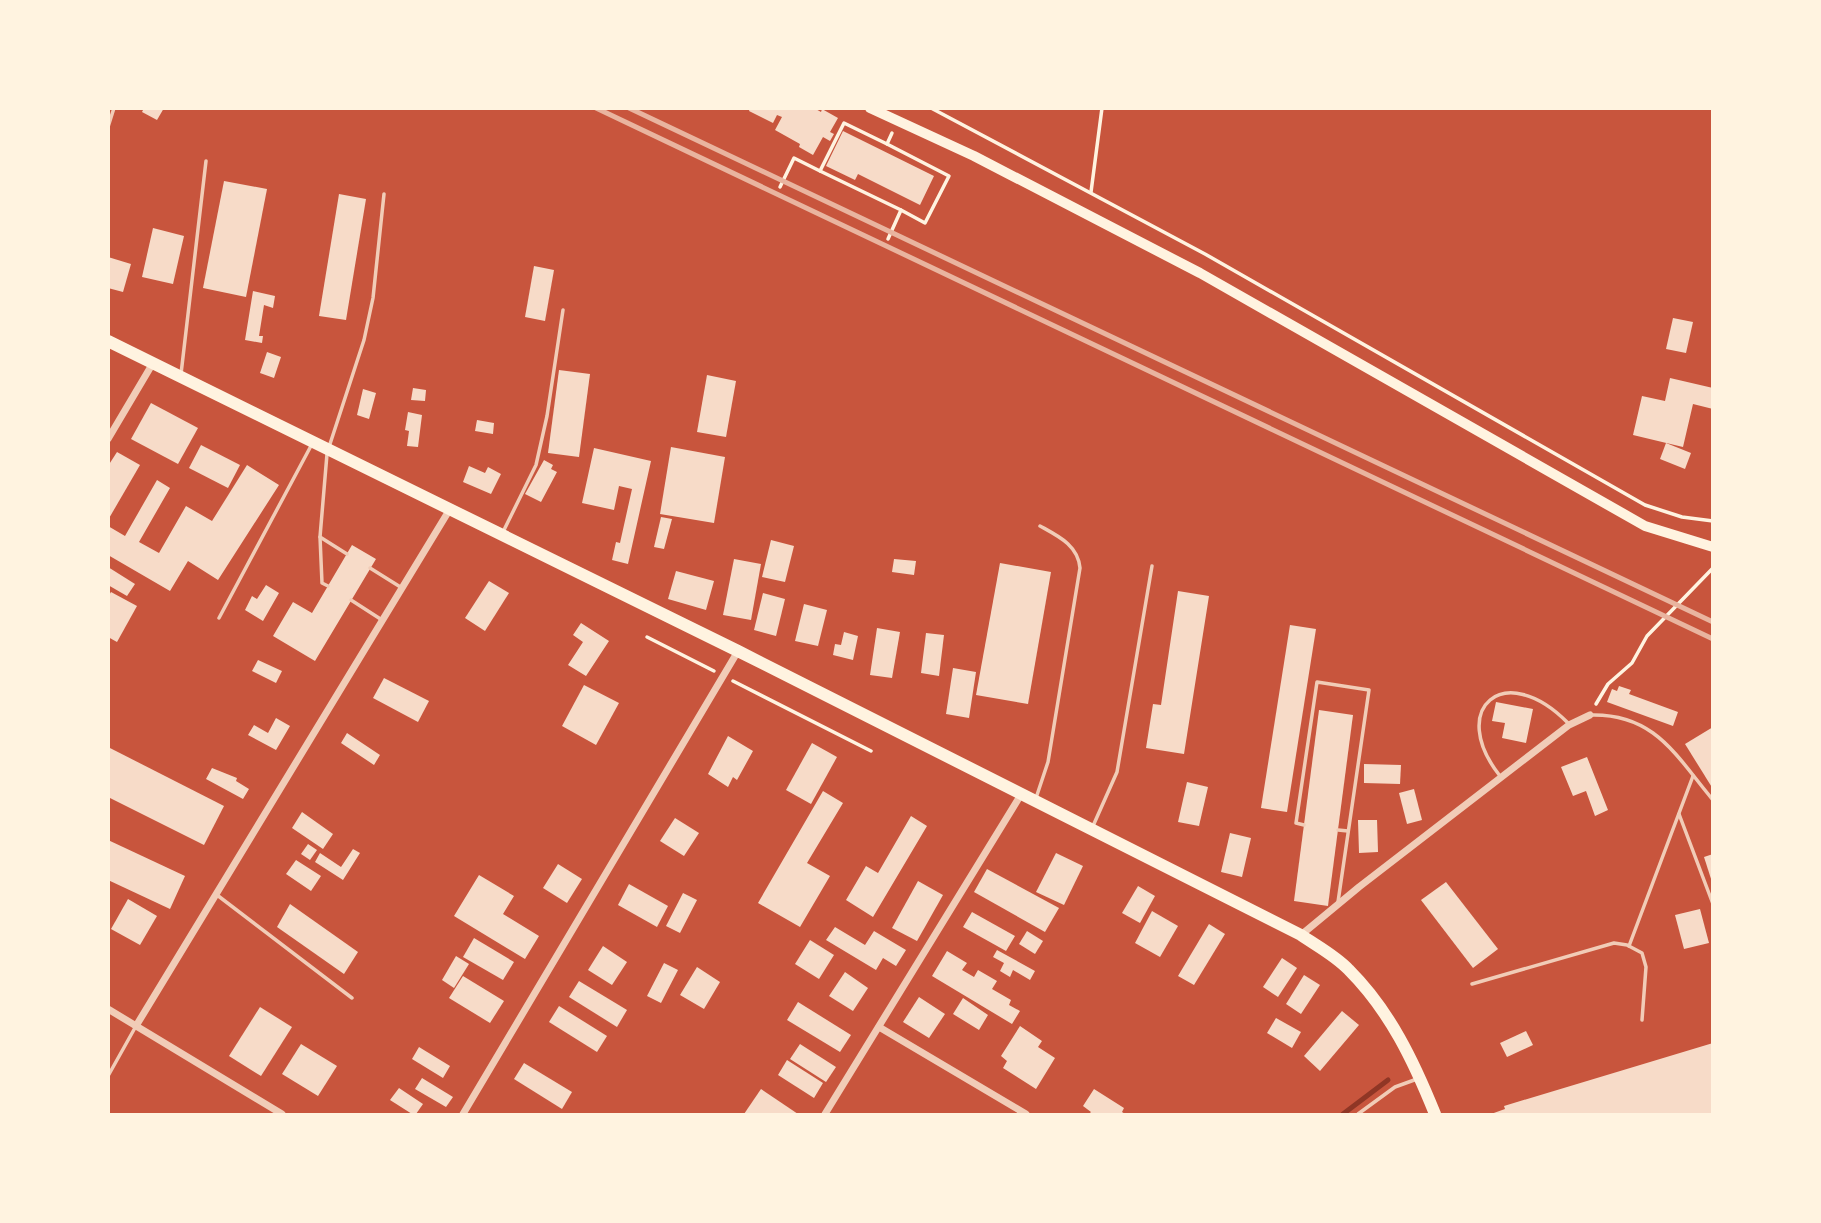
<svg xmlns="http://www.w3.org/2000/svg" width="1821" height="1223" font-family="Figtree,sans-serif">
  <rect width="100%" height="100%" fill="#c8553d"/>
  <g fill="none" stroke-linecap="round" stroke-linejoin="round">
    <path stroke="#8f3625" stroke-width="5" d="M1343,1114l45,-34"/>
  </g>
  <g fill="#f7dbc8">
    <path d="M144,108h20l-7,12 -15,-8z"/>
    <path d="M750,108h64l7,4 1,-3 16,9 -8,14 4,2 -4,7 -7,-4 -10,18 -14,-8 1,-3 -25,-14 7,-13 -5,-2 -4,8 -24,-12z"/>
    <path d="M843,131l91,45 -14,29 -62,-31 -3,6 -29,-14z"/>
    <path d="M224,181l43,8 -21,108 -43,-9z"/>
    <path d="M339,194l27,5 -20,121 -27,-4z"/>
    <path d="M153,228l31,8 -11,48 -31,-7z"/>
    <path d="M108,257l23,7 -8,28 -15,-4z"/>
    <path d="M534,266l20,4 -9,51 -20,-4z"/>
    <path d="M253,291l22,5 -2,12 -9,-3 -5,31h4l-1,7 -17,-3z"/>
    <path d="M1673,318l20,4 -7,31 -20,-4z"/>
    <path d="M267,352l14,5 -7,21 -14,-5z"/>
    <path d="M559,370l31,4 -11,83 -31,-4z"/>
    <path d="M707,375l29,6 -10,56 -29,-5z"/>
    <path d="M1670,378l43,10v21l-20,-5 -10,43 -50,-12 9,-39 23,5z"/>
    <path d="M413,388l13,2 -1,11 -14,-1z"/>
    <path d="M363,389l13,4 -7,26 -12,-4z"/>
    <path d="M151,403l47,25 -20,36 -47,-25z"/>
    <path d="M408,412l14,3 -4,32 -11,-1 2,-15 -4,-1z"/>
    <path d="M477,420l17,3 -1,11 -18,-3z"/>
    <path d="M1666,443l25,10 -6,16 -25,-10z"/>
    <path d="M201,445l39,20 -12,23 -39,-20z"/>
    <path d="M671,447l54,10 -11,66 -54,-9z"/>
    <path d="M594,448l57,13 -23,103 -16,-4 4,-18 4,1 12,-54 -13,-3 -5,24 -32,-7z"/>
    <path d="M117,452l23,13 -32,55v-54z"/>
    <path d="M544,460l9,5 -2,4 6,3 -16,30 -16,-8z"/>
    <path d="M247,465l32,20 -61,95 -30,-19 -18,30 -62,-36v-29l17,10 32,-56 13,8 -31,54 20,11 27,-47 26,15z"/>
    <path d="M469,466l16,7 3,-6 13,7 -10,20 -28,-12z"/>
    <path d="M661,517l11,2 -8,30 -10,-2z"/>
    <path d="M771,540l23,6 -9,36 -23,-5z"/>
    <path d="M352,545l24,14 -61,102 -42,-25 20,-34 19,11z"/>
    <path d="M734,559l27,5 -10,56 -28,-5z"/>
    <path d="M894,559l22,2 -2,14 -22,-3z"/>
    <path d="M1000,563l51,9 -23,132 -52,-9z"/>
    <path d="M108,567l27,17 -8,12 -19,-11z"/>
    <path d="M676,571l38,10 -8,29 -38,-11z"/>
    <path d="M489,581l20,12 -24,38 -20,-13z"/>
    <path d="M266,585l13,8 -16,28 -18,-11 7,-14 5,3z"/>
    <path d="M1178,591l31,5 -25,158 -38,-6 7,-44 8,1z"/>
    <path d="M111,592l26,14 -20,36 -9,-5v-40z"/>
    <path d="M763,593l22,6 -9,37 -22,-6z"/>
    <path d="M804,604l23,6 -9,36 -23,-5z"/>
    <path d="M581,623l28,18 -23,35 -18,-11 15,-23 -10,-7z"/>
    <path d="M1290,625l26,4 -29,183 -26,-4z"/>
    <path d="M877,628l23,4 -8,46 -22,-3z"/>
    <path d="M844,632l14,4 -5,24 -20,-5 2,-11 6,1z"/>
    <path d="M926,633l18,2 -5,41 -18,-3z"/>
    <path d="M258,660l24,11 -6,12 -24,-12z"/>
    <path d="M953,668l23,4 -7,46 -23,-4z"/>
    <path d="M384,678l45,23 -11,21 -45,-24z"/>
    <path d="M584,685l35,18 -23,42 -34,-19z"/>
    <path d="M1619,686l12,4 -2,4 49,18 -5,14 -66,-24 5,-13 5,2z"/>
    <path d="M1496,702l37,7 -7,34 -24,-5 3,-15 -13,-2z"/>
    <path d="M1319,710l34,5 -25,191 -34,-5z"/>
    <path d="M276,718l14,8 -14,24 -28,-15 6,-10 14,8z"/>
    <path d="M1713,727v62l-28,-45z"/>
    <path d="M347,733l33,22 -6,10 -33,-22z"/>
    <path d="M728,736l25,15 -16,29 -4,-3 -5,10 -20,-13z"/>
    <path d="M812,743l25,14 -26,47 -25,-14z"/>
    <path d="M108,747l116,59 -20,39 -96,-48z"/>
    <path d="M1587,757l21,53 -13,6 -9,-25 -13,5 -12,-29z"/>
    <path d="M1364,764l37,1 -1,19 -36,-1z"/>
    <path d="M212,768l25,10 -1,3 13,8 -6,10 -37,-20z"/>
    <path d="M1187,782l21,5 -9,39 -21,-4z"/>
    <path d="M1414,789l8,31 -15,4 -8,-31z"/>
    <path d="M823,791l20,12 -36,60 23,13 -30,51 -42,-24z"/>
    <path d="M302,812l31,22 -10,15 -31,-21z"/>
    <path d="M911,816l16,10 -54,91 -27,-17 20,-34 12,7z"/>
    <path d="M675,818l24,15 -15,23 -24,-15z"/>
    <path d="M1358,820h19l1,32 -19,1z"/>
    <path d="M1230,833l21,5 -9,39 -21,-5z"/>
    <path d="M108,840l77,36 -15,33 -62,-29z"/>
    <path d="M308,844l9,6 -7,10 -9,-6z"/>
    <path d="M353,849l7,4 -17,27 -28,-18 5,-9 21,14z"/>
    <path d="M1056,853l27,13 -19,39 -28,-13z"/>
    <path d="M1713,854v28h-1l-8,-25z"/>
    <path d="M296,860l25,16 -10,15 -25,-17z"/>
    <path d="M558,864l24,15 -15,24 -24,-15z"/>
    <path d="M987,869l72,39 -14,24 -71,-40z"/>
    <path d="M479,875l35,21 -11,18 36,22 -14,23 -71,-43z"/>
    <path d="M918,881l25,14 -26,46 -25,-13z"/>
    <path d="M1446,882l52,67 -25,19 -52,-68z"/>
    <path d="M629,884l39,22 -11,21 -39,-22z"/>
    <path d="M1138,886l17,10 -15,27 -18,-10z"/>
    <path d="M683,893l14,7 -17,33 -14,-7z"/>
    <path d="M128,899l29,17 -17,29 -29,-16z"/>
    <path d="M290,904l68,48 -14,22 -67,-47z"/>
    <path d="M1700,909l9,34 -25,6 -9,-34z"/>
    <path d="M1152,911l26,15 -18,31 -25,-14z"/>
    <path d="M972,912l43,24 -9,15 -43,-24z"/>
    <path d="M1209,924l16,10 -31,51 -16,-9z"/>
    <path d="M835,927l30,18 9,-14 32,19 -10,16 -13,-8 -7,12 -50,-30z"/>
    <path d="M1027,931l16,10 -8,13 -16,-10z"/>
    <path d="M474,938l40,24 -11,18 -40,-23z"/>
    <path d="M810,940l24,15 -15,24 -24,-15z"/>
    <path d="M603,946l24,16 -15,23 -24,-15z"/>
    <path d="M997,950l38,21 -5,9 -17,-10 -3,7 -10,-6 4,-8 -11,-6z"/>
    <path d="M947,951l20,12 -5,7 12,7 4,-7 19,11 -5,8 19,11 -2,5 11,6 -8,13 -80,-48z"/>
    <path d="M456,956l13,8 -15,24 -12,-8z"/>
    <path d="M1282,958l15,10 -19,29 -15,-10z"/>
    <path d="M664,963l14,7 -17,33 -14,-7z"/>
    <path d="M697,967l23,15 -16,27 -24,-14z"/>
    <path d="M845,972l23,16 -15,23 -24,-15z"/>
    <path d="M1304,975l16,10 -19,29 -15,-10z"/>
    <path d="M463,976l41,25 -14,22 -41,-25z"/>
    <path d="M579,981l48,29 -10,17 -48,-30z"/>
    <path d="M919,997l26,17 -16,24 -26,-16z"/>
    <path d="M963,998l25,17 -9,15 -26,-16z"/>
    <path d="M798,1002l53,33 -11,17 -53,-32z"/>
    <path d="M559,1006l48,30 -10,16 -48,-30z"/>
    <path d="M260,1007l32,20 -31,49 -32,-20z"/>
    <path d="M1342,1011l17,14 -39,46 -16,-15z"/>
    <path d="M1276,1018l25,14 -9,16 -25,-15z"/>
    <path d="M1020,1026l22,15 -4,6 17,11 -19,31 -33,-21 4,-7 -6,-5z"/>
    <path d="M1526,1031l7,14 -26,12 -7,-14z"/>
    <path d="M1713,1043v71h-222l14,-5 -1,-3z"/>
    <path d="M301,1044l36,22 -19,30 -36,-22z"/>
    <path d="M800,1044l36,23 -10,15 -36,-23z"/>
    <path d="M419,1047l31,19 -7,12 -31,-19z"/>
    <path d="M787,1060l36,23 -9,15 -36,-23z"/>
    <path d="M524,1063l48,29 -10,17 -48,-30z"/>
    <path d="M422,1078l31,19 -7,10 -31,-18z"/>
    <path d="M399,1088l24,16 -7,10h-4l-22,-14z"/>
    <path d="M761,1089l37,25h-54z"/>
    <path d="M1094,1089l30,19 -2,4 3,2h-36l2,-2 -8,-6z"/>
  </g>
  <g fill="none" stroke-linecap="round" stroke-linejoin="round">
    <g stroke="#fff3e0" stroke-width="3.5">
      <path d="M931,108l274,146 440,251 37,12 31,4"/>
      <path d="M887,144l62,32 -24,47 -24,-13"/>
      <path d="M780,187l14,-29 26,13"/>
      <path d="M1091,192l11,-84"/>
      <path d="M888,239l13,-29 -81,-39 24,-48 43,21 5,-11"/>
      <path d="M647,637l67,34"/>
      <path d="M733,681l138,70"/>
      <path d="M1596,704l12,-20 24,-21 15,-27 66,-68"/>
    </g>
    <g stroke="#f1ccb7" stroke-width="3.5">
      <path d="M108,127l6,-19"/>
      <path d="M181,374l25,-213"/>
      <path d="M329,447l35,-107 9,-42 11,-104"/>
      <path d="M327,454l-7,83 2,46 6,3"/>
      <path d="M503,532l33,-67 11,-49 16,-106"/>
      <path d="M320,537l27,17"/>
      <path d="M370,568l32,20"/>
      <path d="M351,600l31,20"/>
      <path d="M219,618l93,-174"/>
      <path d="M1590,715c65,-2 86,41 123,85"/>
      <path d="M1500,776c-53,-67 4,-118 68,-53"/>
      <path d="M1036,798l12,-36 32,-194c-2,-23 -22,-32 -40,-42"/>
      <path d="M1679,814l34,90"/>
      <path d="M1304,825l-8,-2 21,-141 52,8 -31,212"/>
      <path d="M1093,826l24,-54 35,-206"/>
      <path d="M1338,830l10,1"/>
      <path d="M217,895l135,103"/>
      <path d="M1629,946l64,-170"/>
      <path d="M1472,984l142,-41 13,2 15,8 4,14 -4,53"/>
      <path d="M108,1076l28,-50"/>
      <path d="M1358,1114l37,-27 22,-8"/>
    </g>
    <g stroke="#f1ccb7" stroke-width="7">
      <path d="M108,439l45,-76"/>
      <path d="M1301,935l58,-48 210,-162 21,-10"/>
      <path d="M108,1009l174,105"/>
      <path d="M136,1026l314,-517"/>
      <path d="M879,1027l147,87"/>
      <path d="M463,1114l275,-463"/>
      <path d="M825,1114l197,-321"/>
    </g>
    <path stroke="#fff3e0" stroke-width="10" d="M870,108l104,48 226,117 445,253 68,21"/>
    <path stroke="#fff3e0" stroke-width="12" d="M108,341l630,310 563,284c16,11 35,21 48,35 41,41 65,92 86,144"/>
    <g stroke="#e9b49f" stroke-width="5">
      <path d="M596,108l1117,531"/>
      <path d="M629,108l1084,514"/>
    </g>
  </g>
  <rect width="1821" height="1223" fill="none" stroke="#fff3e0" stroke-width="220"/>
</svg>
